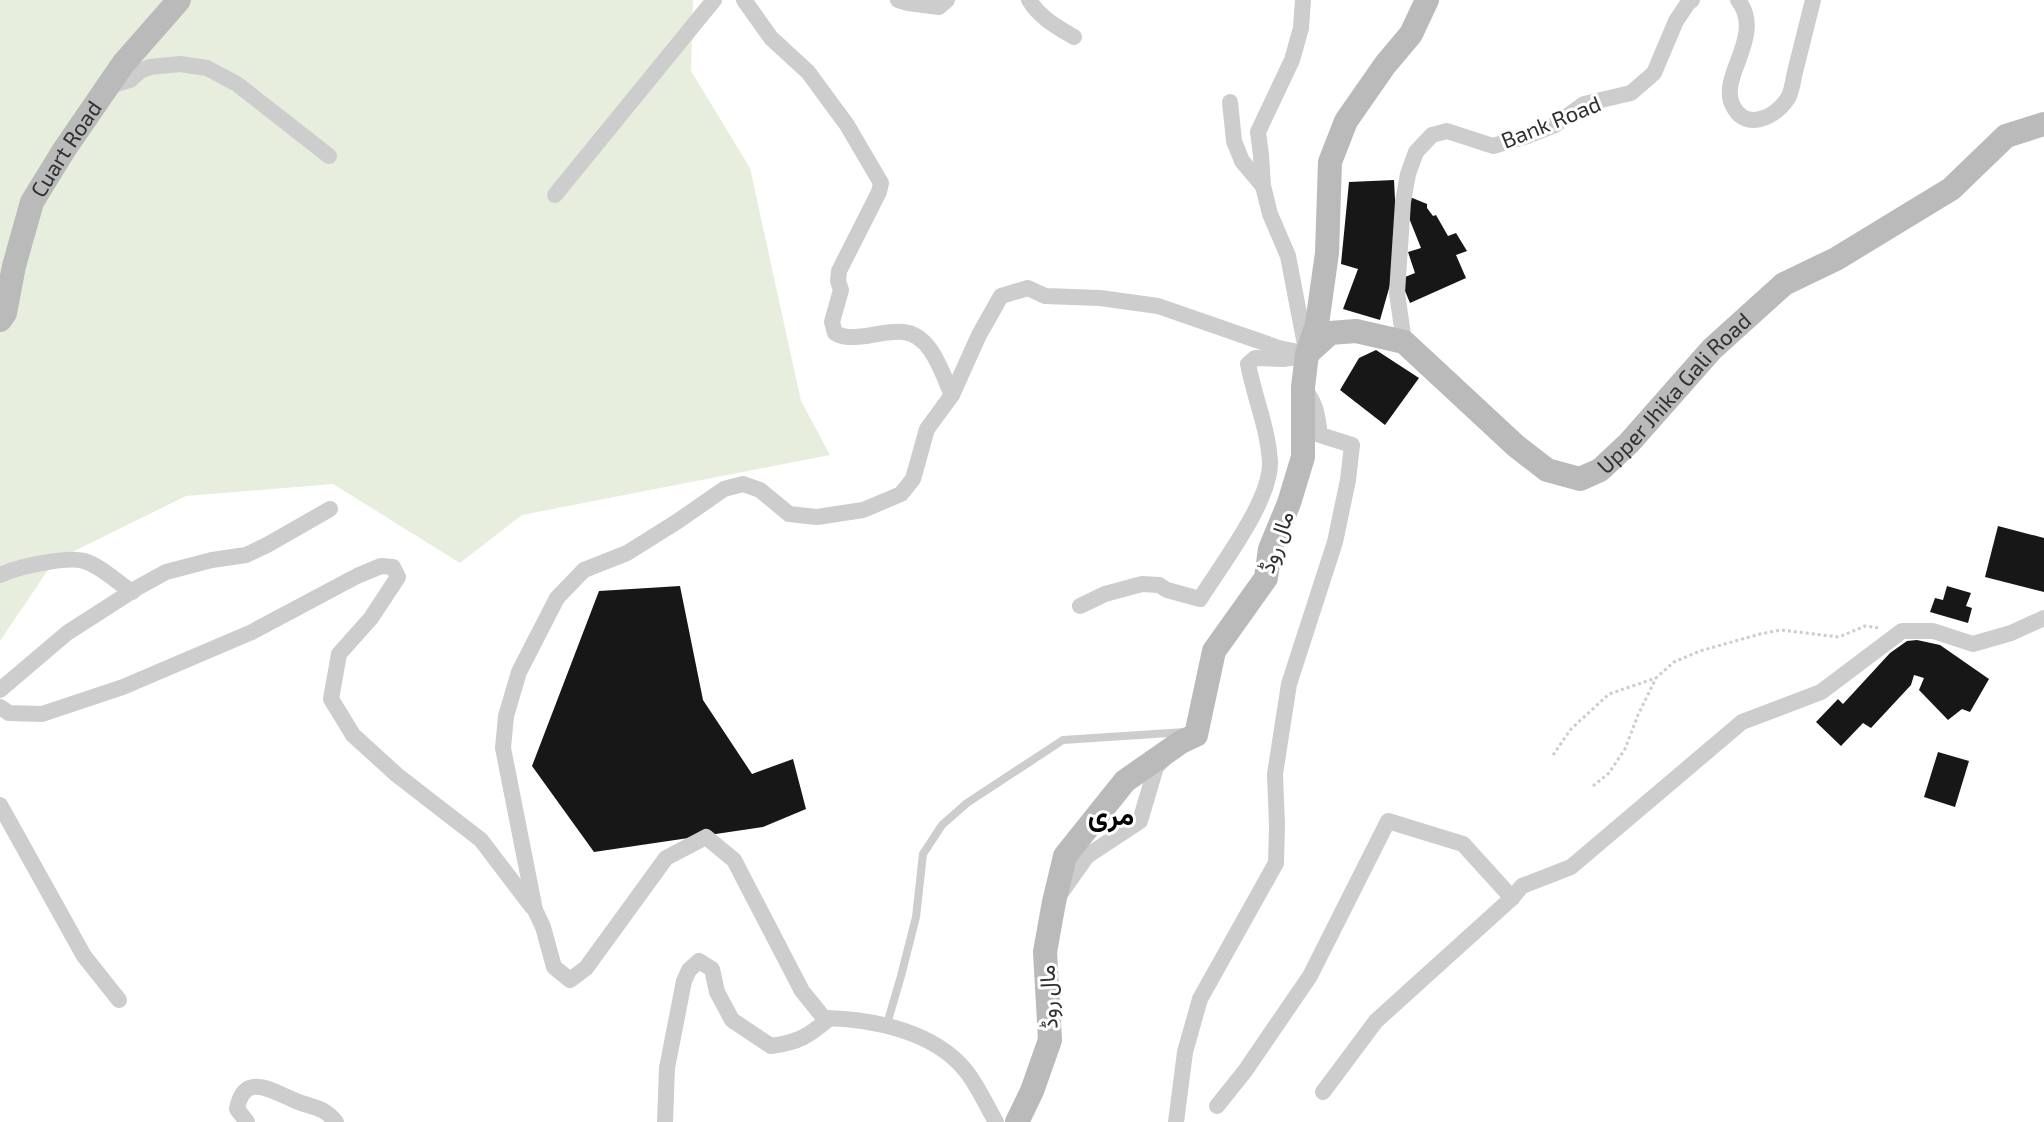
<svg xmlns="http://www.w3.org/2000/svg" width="2044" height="1122" font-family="'Exo 2',Vazirmatn,sans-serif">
  <rect width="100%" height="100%" fill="#fff"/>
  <path fill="#e7eede" d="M0,0h693l-2,71 59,97 51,233 29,54 -308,60 -62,48 -127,-79 -147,12 -132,65 -54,80z"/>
  <g fill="#171717">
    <path d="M1394,180l4,77 -18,63 -37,-11 15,-40 -17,-5 8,-82z"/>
    <path d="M1410,197l17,7v4l6,8 3,-1 12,21 8,-3 11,18 -11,4 10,23 -56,25 -10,-24 15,-6 -7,-21 13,-4 -14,-35z"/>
    <path d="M1376,350l43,28 -34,47 -45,-35 19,-32z"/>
    <path d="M1998,526l46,12v54l-59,-15z"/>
    <path d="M680,586l23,114 49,74 41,-15 13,50 -43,18 -169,25 -62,-86 67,-175z"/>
    <path d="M1947,586l24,7 -5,13 6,2 -4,15 -38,-11 5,-14 8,2z"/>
    <path d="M1917,640l23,5 49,34 -19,33 -8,-3 -14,11 -29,-30 5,-12 -10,-3 -3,10 -40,43 -8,-5 -22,23 -25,-24 22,-23 5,5 47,-51 17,-12z"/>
    <path d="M1938,752l31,9 -14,46 -31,-10z"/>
  </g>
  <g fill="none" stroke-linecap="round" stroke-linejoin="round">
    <g stroke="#cdcdcd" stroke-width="3" stroke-dasharray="3 3" stroke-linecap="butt">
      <path d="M1553,755l18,-26 38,-35 47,-16"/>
      <path d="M1593,786l16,-13 16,-24 13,-34 18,-37 18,-16 26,-11 60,-17 21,-4 58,7 26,-11 14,2"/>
    </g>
    <path stroke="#cdcdcd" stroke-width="8" d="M887,1024l14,-48 15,-59 7,-63 19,-29 25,-22 96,-63 122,-8"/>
    <g stroke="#cdcdcd" stroke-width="16">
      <path d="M744,0l27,38 37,34 39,53 34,58 -2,9 -40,79 -1,10 3,9 -9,32 3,11c11,6 19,4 31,3 12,-2 25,-5 37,-4 28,2 39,41 49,63"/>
      <path d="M898,0l10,3 31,4 8,-7"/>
      <path d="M1029,0c10,17 28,27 45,37"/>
      <path d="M1303,0l-2,28 -9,32 -34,72 3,23 2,31 7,28 18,42 18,94"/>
      <path d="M1738,0c28,36 -21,77 -5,106 4,8 11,14 21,14 14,-1 26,-10 34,-22 4,-7 5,-18 7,-26 6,-24 12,-48 18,-72"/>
      <path d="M108,87l22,-7 10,-9 10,-4 30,-3 27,4 30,16 92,72"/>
      <path d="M1230,102l4,39 8,20 21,25"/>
      <path d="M555,195l159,-195"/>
      <path d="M1404,342l-7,-49 6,-91 5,-28 8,-22 16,-17 15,-4 46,15 34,-10 28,-11 29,-21 47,-11 23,-20 22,-52 12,-18 4,-3"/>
      <path d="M0,575c16,-8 67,-19 84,-14 17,5 33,21 48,31"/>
      <path d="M1080,606l25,-12 37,-10 17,1 8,5 33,9c21,-34 71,-98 70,-137 -2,-34 -16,-66 -22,-98l7,-6 28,1 14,-2"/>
      <path d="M0,690l67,-57 70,-45 29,-16 46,-12 34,-5 21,-10 63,-36"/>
      <path d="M0,707l9,6 33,1 81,-27 129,-55 105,-56 24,-10 12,1 5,10 -27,41 -32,36 -8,45 22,36 44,40 84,65 51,67"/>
      <path d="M0,805l84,151 35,44"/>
      <path d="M1060,894l27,-38 53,-35 16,-54 8,-8"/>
      <path d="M1323,1092l53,-71 136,-123"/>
      <path d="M1217,1106l28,-35 65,-95 78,-155 75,23 49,54 10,-12 49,-19 171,-145 79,-30 81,-61h31l40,13 38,-11 33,-15"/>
      <path d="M247,1122l-10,-13c7,-38 35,-18 59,-8 17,7 27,5 40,21"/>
      <path d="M665,1122l2,-54 17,-87 5,-11 10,-9 13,8 5,23 15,28 39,26c29,-4 37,-10 59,-28"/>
      <path d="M996,1122c-10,-17 -18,-36 -30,-51 -32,-40 -93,-52 -142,-53l-22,-27 -68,-131 -28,-23 -40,21 -80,110 -16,12 -16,-13 -11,-40 -8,-17 -32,-162 3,-32 13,-44 38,-74 27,-28 43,-17 51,-32 46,-32 19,-5 17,6 29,24 28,3 46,-7 38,-16 12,-15 14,-50 25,-34 27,-60 22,-39 27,-8 17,8 55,2 58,8 121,42 28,6"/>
      <path d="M1176,1122l9,-70 15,-53 76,-136 1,-37 -2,-52 14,-90 46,-142 13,-62 4,-35 -32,-10c-3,-21 -3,-30 -17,-48"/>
    </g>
    <g stroke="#bababa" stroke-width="24">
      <path id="s1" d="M0,320l5,-7 9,-47 18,-64 32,-52 59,-86 56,-64"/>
      <path id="s2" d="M1308,353l22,-20 26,-2 48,11 112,104 31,24 33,9 20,-9 29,-27 83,-94 72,-65 52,-25 115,-70 55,-53 38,-12"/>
      <path d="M1017,1122l15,-31 18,-51 -5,-88 9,-50 11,-46 60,-75 56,-39 15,-7 18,-84 52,-73 4,-29 19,-46 14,-46v-70l4,-33 10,-30 10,-71 3,-91 16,-41 39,-56 26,-31 16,-34"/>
    </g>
  </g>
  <g text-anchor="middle" stroke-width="6" stroke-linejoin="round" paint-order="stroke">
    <g font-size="22" fill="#303030" stroke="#fff">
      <text transform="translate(1551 122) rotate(-22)" y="8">Bank Road</text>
      <text dy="8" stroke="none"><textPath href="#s1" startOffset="186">Cuart Road</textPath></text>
      <text dy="8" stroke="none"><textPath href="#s2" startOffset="460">Upper Jhika Gali Road</textPath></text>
      <text transform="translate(1276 542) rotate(-71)" y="8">مال روڈ</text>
      <text transform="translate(1048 997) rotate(-93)" y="8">مال روڈ</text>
    </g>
    <g font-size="28" font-weight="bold" fill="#000" stroke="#fff">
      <text x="1111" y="825">مری</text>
    </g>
  </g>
</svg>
